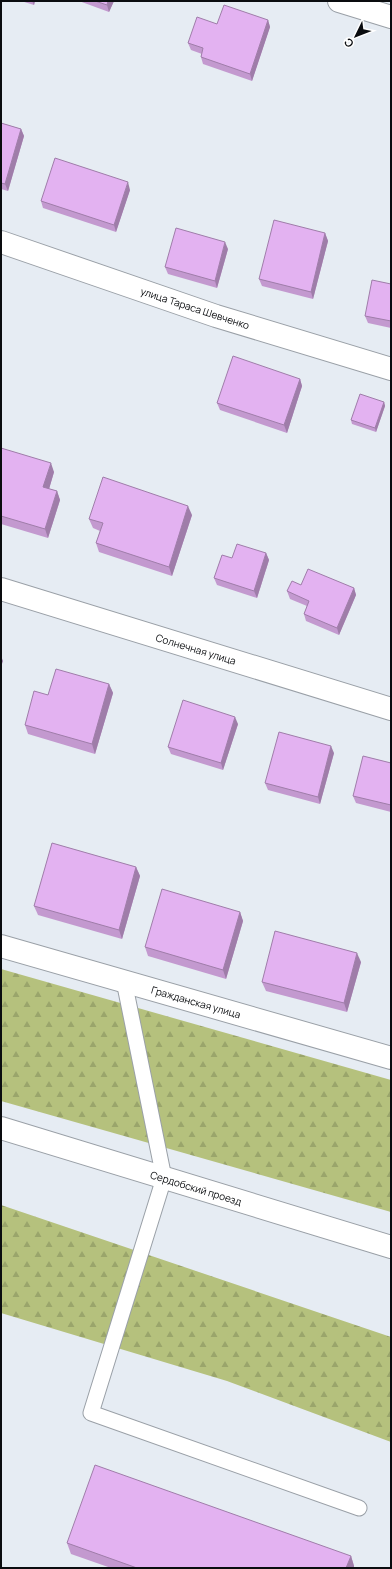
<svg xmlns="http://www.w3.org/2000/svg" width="392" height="1569" font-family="Manrope,sans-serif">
  <defs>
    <pattern id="forest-firs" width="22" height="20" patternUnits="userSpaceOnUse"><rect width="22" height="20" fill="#b5c17d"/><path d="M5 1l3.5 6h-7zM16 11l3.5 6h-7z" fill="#9aa56b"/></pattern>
  </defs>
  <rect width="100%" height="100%" fill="#e6ecf3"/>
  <g fill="url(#forest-firs)">
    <path d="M1,969l390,111v132l-390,-111z"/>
    <path d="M1,1205l390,132v105l-164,-61 -226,-68z"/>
  </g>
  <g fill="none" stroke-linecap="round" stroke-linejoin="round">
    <g stroke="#9aa0a7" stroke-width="17">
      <path id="lane" d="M124,981l40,197 -73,235 268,95"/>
    </g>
    <g stroke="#9aa0a7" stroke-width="24">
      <g id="street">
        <path d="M339,1l52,16"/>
        <path d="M1,242l215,74 175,53"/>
        <path d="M1,589l390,120"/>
        <path d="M1,946l390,112"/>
      </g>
    </g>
    <g stroke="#9aa0a7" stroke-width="24">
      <path id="primary" d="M1,1128l390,119"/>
    </g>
    <use href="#lane" stroke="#fff" stroke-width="15"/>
    <use href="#street" stroke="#fff" stroke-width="22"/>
    <use href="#primary" stroke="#fff" stroke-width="22"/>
  </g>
  <g fill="#c399cf">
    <path d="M21,1h14l-1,4z"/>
    <path d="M79,1h35l-5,11z"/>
    <path d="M268,20l2,7 -18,54 -49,-17 -2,-7 1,-3 -11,-4 -3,-7 29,-19z"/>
    <path d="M1,123l20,6 3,7 -16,55 -7,-2z"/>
    <path d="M130,190l-14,42 -73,-24 -2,-7z"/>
    <path d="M325,233l3,8 -15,58 -51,-13 -3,-7z"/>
    <path d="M228,249l-11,39 -49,-14 -3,-7z"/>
    <path d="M391,284v44l-23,-5 -3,-7z"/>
    <path d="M300,379l2,7 -15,47 -67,-23 -3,-7z"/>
    <path d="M384,402l1,4 -9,26 -24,-8 -1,-4z"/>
    <path d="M1,448l53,24 -5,17 8,2 3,9 -12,38 -47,-14z"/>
    <path d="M192,515l-20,61 -73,-24 -3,-9 4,-12 -7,-3 -4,-9z"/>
    <path d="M266,553l3,7 -12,38 -40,-13 -3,-7 18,-20z"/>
    <path d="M301,585l53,3 2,7 -17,40 -33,-14 -2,-7 3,-8 -17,-7 -3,-8z"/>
    <path d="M109,684l4,9 -18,61 -67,-20 -3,-9 23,-30z"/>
    <path d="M238,724l-15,46 -52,-16 -3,-7z"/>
    <path d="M334,753l-14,51 -52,-14 -3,-7z"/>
    <path d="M391,763v49l-35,-9 -3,-7z"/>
    <path d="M136,867l4,9 -18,63 -84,-24 -4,-9z"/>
    <path d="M240,912l3,9 -17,58 -78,-23 -3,-9z"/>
    <path d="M361,962l-14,50 -81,-21 -4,-9z"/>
    <path d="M67,1543l284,13 3,10v2h-243l-40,-14z"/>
  </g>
  <g fill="#9f7da9">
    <path d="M32,1h3l-1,4z"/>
    <path d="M108,1h6l-5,11 -2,-7z"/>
    <path d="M268,20l2,7 -18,54 -2,-7z"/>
    <path d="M21,129l3,7 -16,55 -3,-7z"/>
    <path d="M128,182l2,8 -14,42 -2,-7z"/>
    <path d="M325,233l3,8 -15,58 -2,-7z"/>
    <path d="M225,242l3,7 -11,39 -2,-7z"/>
    <path d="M300,379l2,7 -15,47 -3,-8z"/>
    <path d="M384,402l1,4 -9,26 -1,-4z"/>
    <path d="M51,463l3,9 -7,24 -4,-9z"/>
    <path d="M57,491l3,9 -12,38 -3,-9z"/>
    <path d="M188,506l4,9 -20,61 -3,-9z"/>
    <path d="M266,553l3,7 -12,38 -3,-7z"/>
    <path d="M354,588l2,7 -17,40 -2,-7z"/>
    <path d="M1,656l2,5 -2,6z"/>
    <path d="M109,684l4,9 -18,61 -3,-10z"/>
    <path d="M235,717l3,7 -15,46 -2,-7z"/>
    <path d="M331,746l3,7 -14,51 -2,-7z"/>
    <path d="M136,867l4,9 -18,63 -3,-9z"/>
    <path d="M240,912l3,9 -17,58 -3,-9z"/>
    <path d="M357,953l4,9 -14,50 -3,-9z"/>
    <path d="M351,1556l3,10v2h-8z"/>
  </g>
  <g fill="#e3b2f1" stroke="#9f7da9">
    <path d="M95,1h13l-1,4z"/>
    <path d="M224,5l44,15 -18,54 -49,-17 2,-9 -15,-5 9,-26 20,7z"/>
    <path d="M1,123l20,6 -16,55 -4,-1z"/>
    <path d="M55,158l73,24 -14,43 -73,-24z"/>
    <path d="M274,220l51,13 -14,59 -52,-13z"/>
    <path d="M176,228l49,14 -10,39 -50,-14z"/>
    <path d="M372,280l19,4v37l-26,-5z"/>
    <path d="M233,356l67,23 -16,46 -67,-22z"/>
    <path d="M360,394l24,8 -9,26 -24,-8z"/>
    <path d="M1,448l50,15 -8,24 14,4 -12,38 -44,-13z"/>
    <path d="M103,477l85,29 -19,61 -73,-24 7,-20 -14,-4z"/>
    <path d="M237,544l29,9 -12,38 -40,-13 8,-23 10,3z"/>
    <path d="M308,569l46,19 -17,40 -33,-14 5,-13 -22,-10 5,-10 9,4z"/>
    <path d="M56,669l53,15 -17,60 -67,-19 9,-34 14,4z"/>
    <path d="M183,700l52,17 -14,46 -53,-16z"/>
    <path d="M279,732l52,14 -13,51 -53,-14z"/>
    <path d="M363,756l28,7v42l-38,-9z"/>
    <path d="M52,843l84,24 -17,63 -85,-24z"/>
    <path d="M162,889l78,23 -17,58 -78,-23z"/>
    <path d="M275,931l82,22 -13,50 -82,-21z"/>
    <path d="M95,1465l256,91 -5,12h-209l-70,-25z"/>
  </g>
  <g text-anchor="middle" stroke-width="4" stroke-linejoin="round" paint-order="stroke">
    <g font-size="10" fill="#0a0c0f" stroke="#fff">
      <text transform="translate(195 308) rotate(18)" y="4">улица Тараса Шевченко</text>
      <text transform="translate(196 649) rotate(17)" y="4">Солнечная улица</text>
      <text transform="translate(196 1002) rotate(16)" y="4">Гражданская улица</text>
      <text transform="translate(196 1188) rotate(17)" y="4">Сердобский проезд</text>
    </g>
  </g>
  <rect width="392" height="1569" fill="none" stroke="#0a0c0f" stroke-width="4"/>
  <g transform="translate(356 36) rotate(227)" stroke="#ffffff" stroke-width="3" paint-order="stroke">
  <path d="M0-3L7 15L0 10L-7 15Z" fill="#0a0c0f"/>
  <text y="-6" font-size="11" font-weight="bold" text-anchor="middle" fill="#0a0c0f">С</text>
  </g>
</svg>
